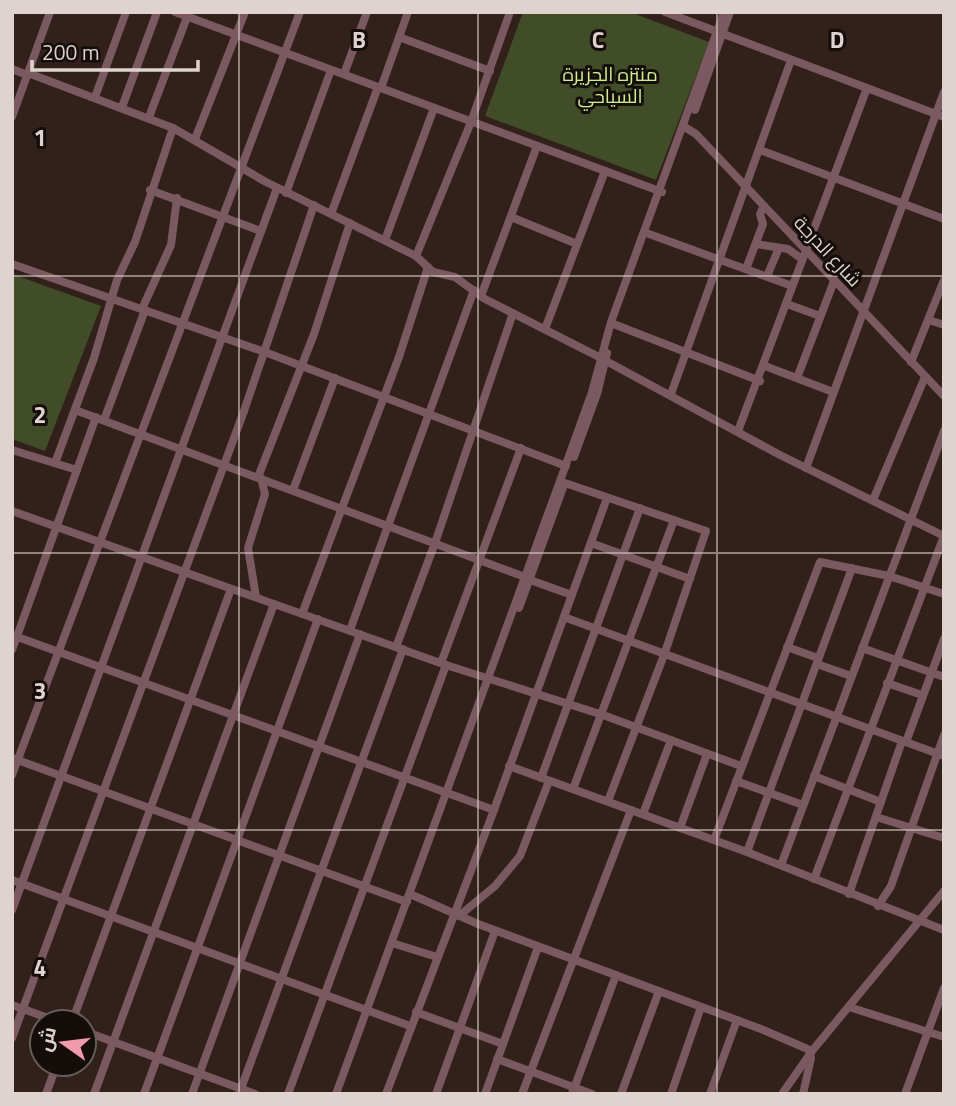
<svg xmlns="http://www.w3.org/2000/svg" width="956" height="1106" font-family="'Titillium Web',Cairo,sans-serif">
  <rect width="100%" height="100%" fill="#32211a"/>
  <g fill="#404d28">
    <path d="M523,12h107l79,30 -53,138 -171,-64z"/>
    <path d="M12,274l89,32 -56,145 -33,-12z"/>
  </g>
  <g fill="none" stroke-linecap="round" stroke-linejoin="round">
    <g stroke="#7a5961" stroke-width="8">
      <path d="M175,12l487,180"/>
      <path d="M665,12l279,105"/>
      <path d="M399,37l91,34"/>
      <path d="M12,69l15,6"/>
      <path d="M28,73l145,55 93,54 150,74 17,16 22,5 30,22 116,59"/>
      <path d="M344,74l23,-62"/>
      <path d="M381,88l27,-76"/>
      <path d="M95,97l31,-85"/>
      <path d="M122,107l35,-95"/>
      <path d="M695,110l35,-98"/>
      <path d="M12,117l38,-105"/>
      <path d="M149,117l40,-105"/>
      <path d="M683,126l13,8 248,262"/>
      <path d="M195,139l50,-127"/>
      <path d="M760,150l184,69"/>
      <path d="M150,190l111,41"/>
      <path d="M286,193l45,-123"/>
      <path d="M331,214l47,-127"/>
      <path d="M511,217l66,27"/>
      <path d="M649,234l143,52"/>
      <path d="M385,240l49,-132"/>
      <path d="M756,244l32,5 14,10"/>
      <path d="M416,256l55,-134 39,-110"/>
      <path d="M12,264l250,87 304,115"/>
      <path d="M746,269l17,-45 -3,-10 4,-8"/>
      <path d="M767,276l12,-28"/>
      <path d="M481,296l56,-150"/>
      <path d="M787,304l33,12"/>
      <path d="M142,309l29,-64 6,-47"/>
      <path d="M929,320l15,5"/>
      <path d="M616,325l144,56"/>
      <path d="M545,329l60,-158"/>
      <path d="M606,361l174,94 164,81"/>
      <path d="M911,362l33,-82"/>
      <path d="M765,366l68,26"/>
      <path d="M797,378l37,-97"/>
      <path d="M671,394l120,-334"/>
      <path d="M75,410l450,167"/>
      <path d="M104,420l41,-110"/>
      <path d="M738,431l129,-343"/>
      <path d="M12,450l65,20"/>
      <path d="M574,457l23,-63 10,-41"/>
      <path d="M55,463l39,-105 23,-78 18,-38 38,-114"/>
      <path d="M806,468l138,-376"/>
      <path d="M258,477l56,-143 36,-111"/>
      <path d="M565,483l141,48 -42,124 -56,146"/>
      <path d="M293,490l42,-112"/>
      <path d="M873,500l52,-123"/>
      <path d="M12,511l434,154 157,50 138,51"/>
      <path d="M591,543l99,36"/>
      <path d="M530,580l42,15"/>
      <path d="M256,597l-8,-49 17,-54 -4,-16"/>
      <path d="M519,608l45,-123"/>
      <path d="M302,614l97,-257 29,-90"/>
      <path d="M564,617l380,139"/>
      <path d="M350,630l124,-340"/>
      <path d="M12,635l482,175"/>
      <path d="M396,647l39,-104 78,-230"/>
      <path d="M787,647l31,11"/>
      <path d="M862,648l82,29"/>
      <path d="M12,650l84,-233"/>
      <path d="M441,663l80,-215"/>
      <path d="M817,664l34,12"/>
      <path d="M887,683l35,12"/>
      <path d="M906,742l38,-103"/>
      <path d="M12,758l395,144"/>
      <path d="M509,766l238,86 197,78"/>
      <path d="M12,775l288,-763"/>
      <path d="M814,776l67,26"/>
      <path d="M541,778l99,-270"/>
      <path d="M736,781l67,24"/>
      <path d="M573,789l101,-269"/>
      <path d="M643,814l28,-74"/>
      <path d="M876,817l68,21"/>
      <path d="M680,828l27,-74"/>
      <path d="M714,840l106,-278 69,14 55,18"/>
      <path d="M747,852l105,-284"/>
      <path d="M781,865l163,-434"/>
      <path d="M814,879l130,-343"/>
      <path d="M12,880l398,146"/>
      <path d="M410,894l68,30 283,105 51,22"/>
      <path d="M849,894l53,-153"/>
      <path d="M878,906l13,-20 53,-151"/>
      <path d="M12,910l265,-722"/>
      <path d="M459,916l36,-30 25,-30 29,-75"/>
      <path d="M392,943l45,14"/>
      <path d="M12,1005l47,17"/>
      <path d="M849,1007l95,30"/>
      <path d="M416,1012l87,32"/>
      <path d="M72,1022l159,-433"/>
      <path d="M84,1031l171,63"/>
      <path d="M12,1038l232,-627 70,-206"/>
      <path d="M497,1059l95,35"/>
      <path d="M46,1094l11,-30"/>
      <path d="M94,1094l180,-490"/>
      <path d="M144,1094l174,-475"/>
      <path d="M192,1094l168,-460"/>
      <path d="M239,1094l164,-445"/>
      <path d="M288,1094l158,-429"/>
      <path d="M336,1094l224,-613 32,-89 19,-70 113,-310"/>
      <path d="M386,1094l108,-284 113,-312"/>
      <path d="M436,1094l59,-163"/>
      <path d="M485,1094l53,-147"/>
      <path d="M522,1094l109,-284"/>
      <path d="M572,1094l44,-119"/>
      <path d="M621,1094l38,-103"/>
      <path d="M671,1094l30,-87"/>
      <path d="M710,1094l27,-74"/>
      <path d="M782,1094l30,-43 132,-160"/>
      <path d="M803,1094l8,-36"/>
      <path d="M905,1094l39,-106"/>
    </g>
  </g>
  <path fill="none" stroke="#ded3ce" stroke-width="2" stroke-opacity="0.55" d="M239,12v1082M478,12v1082M717,12v1082M12,276h932M12,553h932M12,830h932"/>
  <g text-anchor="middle" stroke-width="6" stroke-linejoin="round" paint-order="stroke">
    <g font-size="19" fill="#cdef8e" stroke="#140d0a">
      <text x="610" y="81">منتزه الجزيرة<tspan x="610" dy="22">السياحي</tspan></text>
    </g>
    <g font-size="19" fill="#ded3ce" stroke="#140d0a">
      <text transform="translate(828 251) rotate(47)" y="7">شارع الدرجة</text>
    </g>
  </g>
  <g font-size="23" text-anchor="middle" font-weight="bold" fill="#ded3ce" stroke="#140d0a" stroke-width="6" stroke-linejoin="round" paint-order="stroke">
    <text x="359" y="48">B</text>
    <text x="598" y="48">C</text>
    <text x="837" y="48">D</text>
    <text x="40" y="146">1</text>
    <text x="40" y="423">2</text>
    <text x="40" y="699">3</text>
    <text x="40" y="976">4</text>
  </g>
  <rect width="956" height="1106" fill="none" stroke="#ded3ce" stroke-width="28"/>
  <g transform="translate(63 1043) rotate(284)"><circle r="33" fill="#140d0a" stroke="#655c58" stroke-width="2"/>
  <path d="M0-5L12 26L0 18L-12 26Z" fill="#f29aad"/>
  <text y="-10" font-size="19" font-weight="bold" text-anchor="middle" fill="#ded3ce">ش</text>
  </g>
  <path d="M32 60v10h166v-10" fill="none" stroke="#ded3ce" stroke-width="3.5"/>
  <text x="42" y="60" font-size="21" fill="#ded3ce" stroke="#140d0a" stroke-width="5" paint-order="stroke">200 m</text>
</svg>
